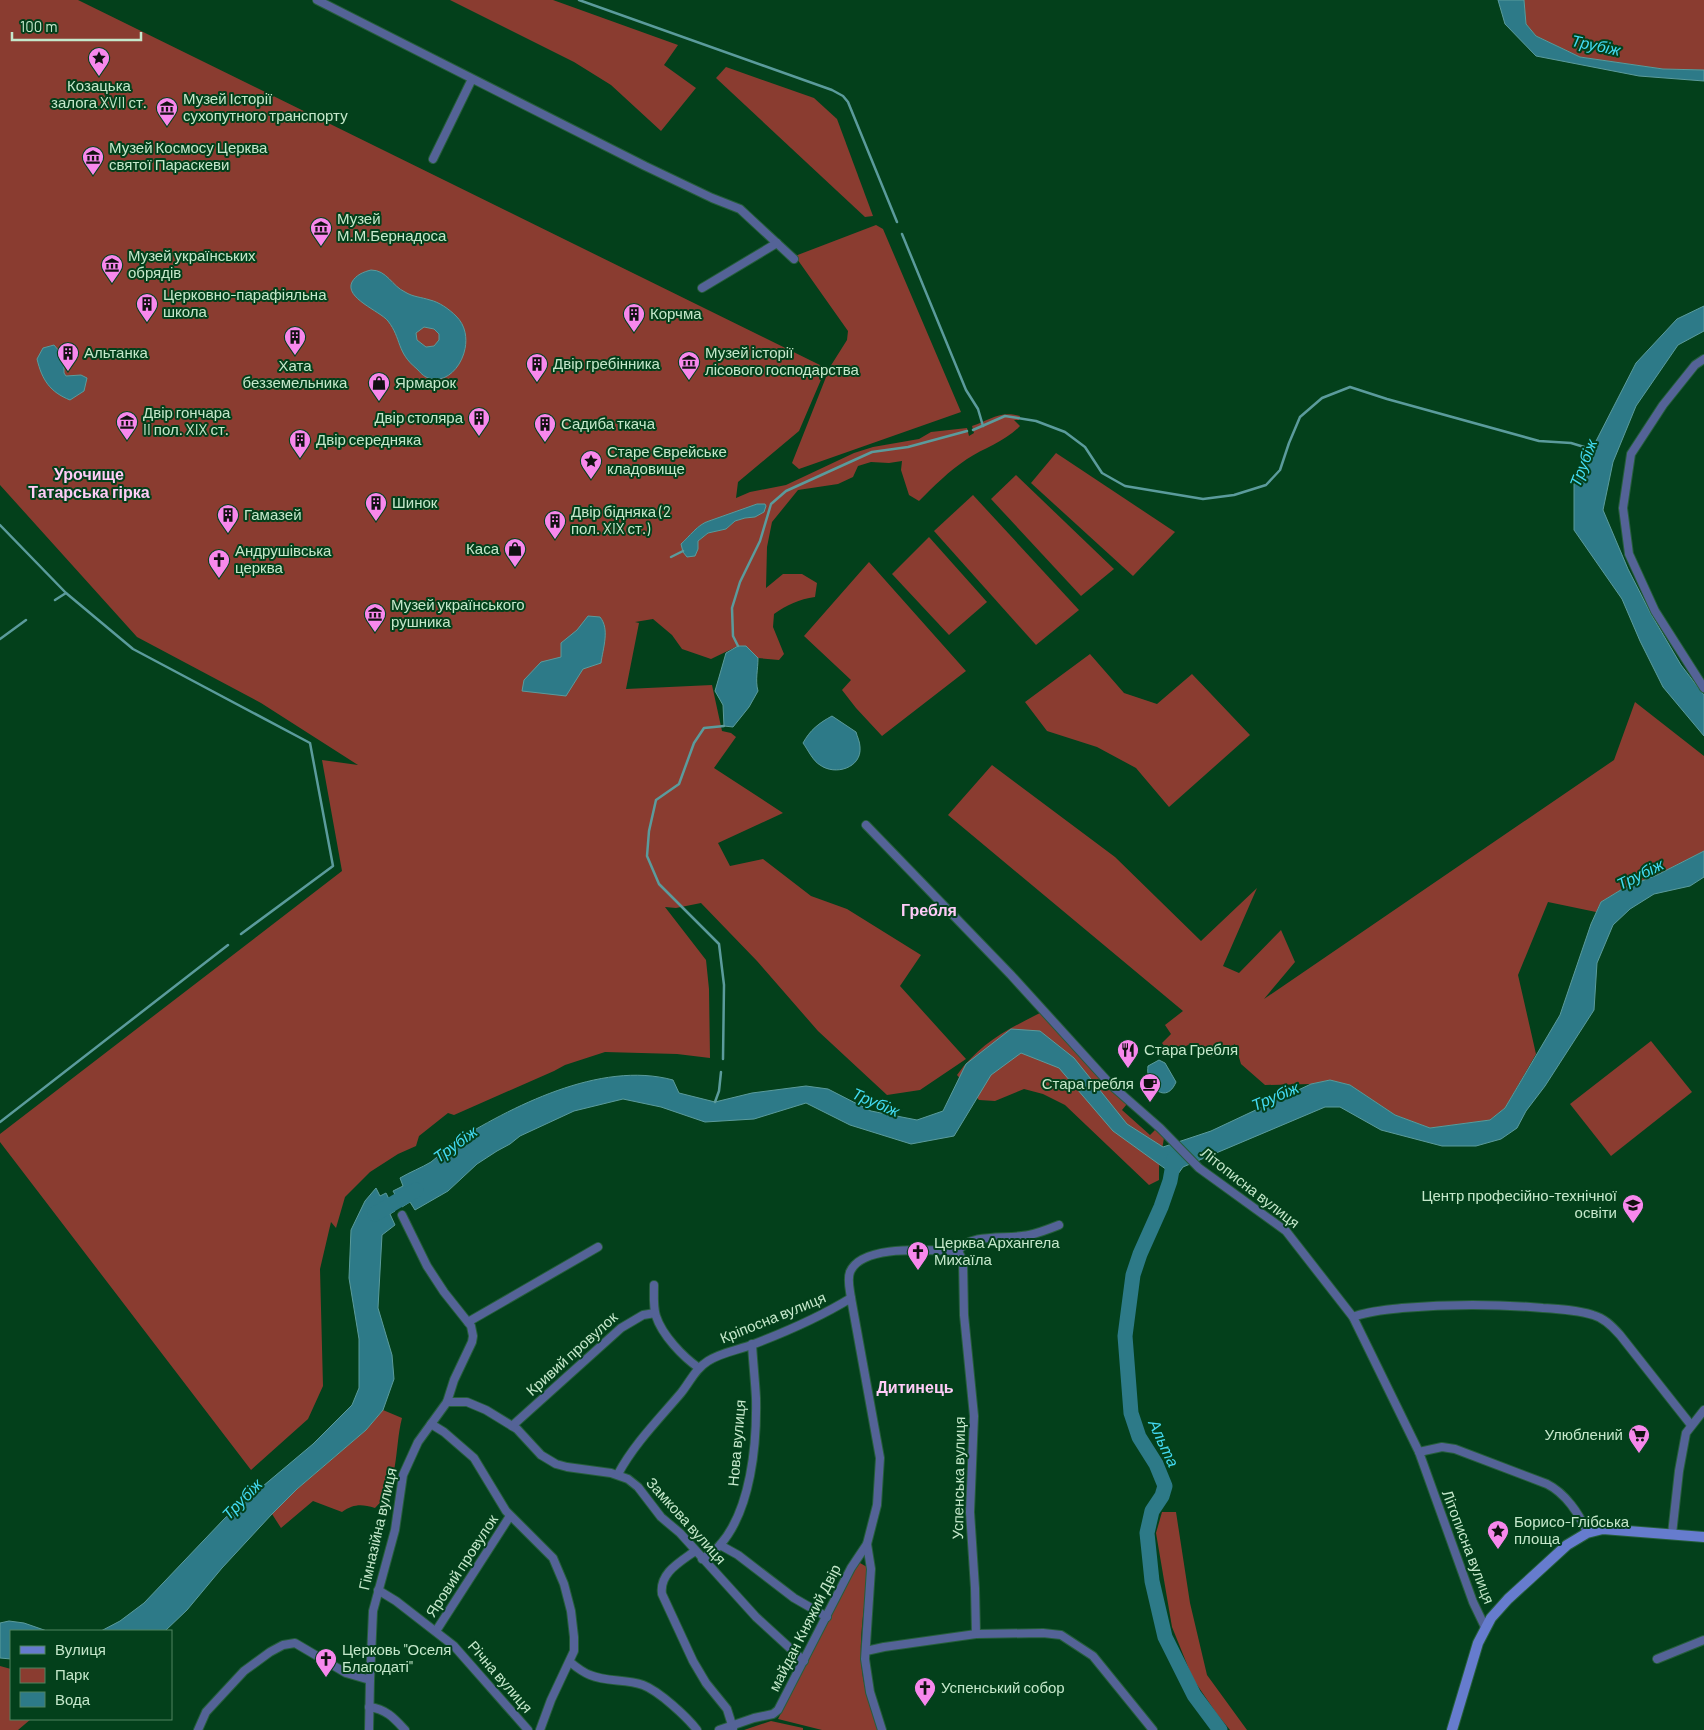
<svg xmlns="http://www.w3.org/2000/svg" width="1704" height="1730" font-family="Barlow,sans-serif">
  <rect width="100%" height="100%" fill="#03401b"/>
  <g fill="#8a3c30" fill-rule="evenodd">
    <path d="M0,0h78l748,368 -27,63 -61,51 -2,16 14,-6 36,-7 68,-32 19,-6 46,-8 12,-7 36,-4 2,8 5,-3 -2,-7c18,-6 28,-16 48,-10l-1,4h-5l6,6c-14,15 -36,22 -53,33 -18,12 -33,27 -48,42l-10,-6 -8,-25 1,-9 -13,2 -18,-1 -13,4 -5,11 -15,7 -40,6 -26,32 -5,25 -1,41 17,-14h19l15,9 -2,14c-16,2 -28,8 -41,17l-1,13 11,27 -5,6 -21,-2 -12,-12h-8l-27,13 -29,-10 -10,-14 -19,-16 -18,3 4,1 -13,66 86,-4 10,46 9,2 5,4 -22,31 69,45 -65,30 12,23 33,-7 48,37 36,13 74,46 -21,31 66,73 -46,31 -33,5 -69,-64 -61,-70 -56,-58 -25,5 -11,-1 41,53 3,29 1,69 -33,-4 -72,-2 -40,13 -11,6 -100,44 -6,-2 -29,23 -3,10 -18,8 -28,18 -25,25 -9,31 -5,-6 -11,47 3,117 -15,33 -57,51 -251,-328v-8l342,-263 -20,-111 36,5 -97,-62 -124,-66 -137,-152zM757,504l-2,13 -10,1 -10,3 -9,8 -18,4 -10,8 -17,3c8,-7 17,-20 28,-23 16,-6 32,-10 48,-17z"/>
    <path d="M450,0h103l125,45 -14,20 32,23 -35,43 -50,-46 -37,-23z"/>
    <path d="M1524,0h180v70l-41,-1 -83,-12 -44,-21 -10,-12z"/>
    <path d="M726,67l88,31 23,21 36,97 -8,1 -149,-139z"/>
    <path d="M876,225l7,4 78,183 -162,57 -7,-6 38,-96 17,-27 1,-9 -53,-75z"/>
    <path d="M1056,453l119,79 -42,44 -102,-93z"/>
    <path d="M1016,475l98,94 -33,27 -90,-97z"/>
    <path d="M973,495l106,115 -43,35 -102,-114z"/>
    <path d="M929,537l58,65 -38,33 -57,-61z"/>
    <path d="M869,562l97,109 -84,65 -26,-28 -14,-18 9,-10 -47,-44z"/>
    <path d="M1090,654l34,39 33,11 35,-30 58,61 -81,72 -33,-39 -39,-21 -50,-16 -22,-29z"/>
    <path d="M1635,702l69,54v95l-47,24 -33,13 -23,14 -5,10 -48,-10 -30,73 18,79 -31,54 -15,12 -60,8 -35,-13 -45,-30 -20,-5 -19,4 -46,1 -24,-21 -6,-20 -24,13 -19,-14 -22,11 -8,-11 9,-9 -6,-9 18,-14 -235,-196 44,-50 123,92 86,84 56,-53 -34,78 16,7 42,-43 14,32 -31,37 350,-239z"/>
    <path d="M1042,1012l85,92 -5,6 28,25 5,-5 9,8 -5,29v13l-10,5 -84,-80 -22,-11 -19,-5 -29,12 -16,-1 -22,-25c23,-32 51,-46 85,-63z"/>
    <path d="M1651,1041l41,51 -81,64 -41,-52z"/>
    <path d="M383,1410l19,8c-8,31 -2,67 -27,90 -14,-4 -21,-4 -33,4l-29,-11 -32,27 -9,-14 25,-25 69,-59z"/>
    <path d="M1162,1512h14l14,91 17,72 40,55h-17l-13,-16 -24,-35 -21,-52 -16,-94z"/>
    <path d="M860,1563l7,4 1,7c-3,31 -10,65 -6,96 2,21 10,41 16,60h-56l-44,-11 79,-155z"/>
    <path d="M0,1666l11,3v50h20l-13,11h-18z"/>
    <path d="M771,1721l32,7v2h-59z"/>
  </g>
  <g fill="#2d7a88" stroke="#5b9b9c" fill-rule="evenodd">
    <path d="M1498,0h26l2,24 10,12 44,21 83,12 41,1v11l-65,-5 -103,-20 -31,-32z"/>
    <path d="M371,270c16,0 21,16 34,22 8,5 16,5 25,8 9,2 19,9 26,16 25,24 -2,75 -30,61 -4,-2 -6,-5 -9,-8 -21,-17 -15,-30 -29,-48 -8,-10 -44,-23 -36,-39 4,-7 11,-10 19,-12zM424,327l10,2 5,5v6l-5,6 -8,1 -9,-7 -1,-7z"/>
    <path d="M1704,306v25l-26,14 -42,61 -23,56 -10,48 25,59 23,45 30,51 23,30v41l-41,-49 -23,-46 -18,-42 -48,-69v-46l62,-121 41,-44z"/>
    <path d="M54,345l10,12v16l2,3 15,-1 6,3 -3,13 -14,9c-20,-8 -28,-20 -33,-41l6,-11z"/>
    <path d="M757,504h8l1,2 -2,6 -9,5 -10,1 -10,3 -9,8 -18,4 -10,8v8l-3,7 -8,1 -4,-5 -2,-8c8,-7 17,-20 28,-23 16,-6 32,-11 48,-17z"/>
    <path d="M588,616l12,1c10,12 3,31 1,46l-18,6 -17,27 -44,-5 2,-11 17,-18 20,-5v-14l16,-13z"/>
    <path d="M738,646h8l12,12c0,12 -3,22 0,33l-9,16 -16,20 -9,-1 -1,-21 -8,-14 11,-38z"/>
    <path d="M832,716l24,16c1,4 4,10 4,15 2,21 -25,29 -40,18 -7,-4 -12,-15 -17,-22 7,-13 16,-20 29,-27z"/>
    <path d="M1704,851v26l-14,9 -36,8 -24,15 -17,16 -16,38 -3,47 -49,76 -19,25 -9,17 -16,11 -25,7h-34l-61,-16 -41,-23h-15l-142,60 -10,14 -5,-3 -1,-8 -54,-39 -54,-63 -38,-15 -30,22 -37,61 -43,8 -61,-19 -44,-22 -52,16 -49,3 -44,-15 -38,-8 -49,12 -54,25 -10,8 -13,7 -20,13 -29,27 -33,19 -5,-8 -8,5 -9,-16 10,-5 -3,-8c10,-6 21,-10 31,-16 7,-5 13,-13 20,-18 60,-37 149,-84 222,-64l6,13 36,9 37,-9 54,-7 22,3 43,22 46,9 26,-9 23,-47 45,-35 29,2 34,27 53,66 36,23 48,-16 100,-47 19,-4 20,5 45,30 35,13 60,-8 15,-12 55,-93 31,-91 10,-22 23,-14 33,-13z"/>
    <path d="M1159,1060l6,3 11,19c-10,24 -31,4 -28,-16z"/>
    <path d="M376,1188l4,8 6,-3 9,18 -5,3 5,11 -13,10 -4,73 14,47 2,24 -11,31 -17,20 -69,59 -25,25 -50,54 -35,42 -22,21h-64l19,-10 24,-18 81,-85 88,-74 39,-39 7,-17v-49l-10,-61 2,-48 14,-29z"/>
    <path d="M9,1621l15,2 23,8h-36v28l-11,-1v-35z"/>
  </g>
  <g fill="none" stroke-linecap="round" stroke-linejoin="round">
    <g stroke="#5b9b9c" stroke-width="2.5">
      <path d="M579,0l253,90 11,6 5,6 49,120"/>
      <path d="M902,234l64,156 12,19 5,17"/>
      <path d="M973,430l32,-14 31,5 29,11 20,15 17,26 23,13 78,13 31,-4 32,-10 14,-15 9,-27 11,-26 22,-19 28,-11 37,12 152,42 32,2 23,7"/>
      <path d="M0,525l66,68 -11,7"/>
      <path d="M671,557l12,-6"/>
      <path d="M66,593l67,56 177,94 23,123 -92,68"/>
      <path d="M0,639l26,-19"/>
      <path d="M738,646l-5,-10 -1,-28 8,-26 20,-41 11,-37 15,-13 86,-39 36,-5 59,-16"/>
      <path d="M723,1059l1,-74 -5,-41 -60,-60 -12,-28 2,-25 7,-31 23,-16 15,-41 10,-15 20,-2"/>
      <path d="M715,1102l4,-11 2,-19"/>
      <path d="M0,1122l228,-177"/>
    </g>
    <g stroke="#2d7a88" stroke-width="15">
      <path d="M1174,1159l-4,22 -9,26 -21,47 -7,21 -8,61 6,77 8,24 17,27 9,22 -3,10 -10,15 -5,22 5,48 13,56 29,58 26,35"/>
      <path d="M375,1214l41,-24"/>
    </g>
    <g stroke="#265e3b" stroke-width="10">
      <g id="street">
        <path d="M317,0l328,166 67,32 28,11 54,50"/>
        <path d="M433,159l39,-80"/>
        <path d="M702,288l75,-45"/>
        <path d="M1704,359l-9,6 -32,40 -32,49 -8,54 6,46 26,57 49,77"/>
        <path d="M866,825l145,150 100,110 49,43 39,40 87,63 67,86 66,135 54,150 12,25"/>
        <path d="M654,1285c0,10 -1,22 2,31 6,19 27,41 43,52"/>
        <path d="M1353,1317c15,-6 33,-7 49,-9 47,-4 94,-4 141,0 17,1 34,2 50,7 11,3 19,11 27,20l71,90"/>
        <path d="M468,1322l130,-75"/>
        <path d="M447,1402h20l19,8 31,19 24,26 15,9 11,3 44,6 17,6 10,8 23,30 19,16 76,84 48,44"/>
        <path d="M431,1424l13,8 30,26 32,53 47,47 11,26 7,27 3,26v14l-23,49 -11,30"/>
        <path d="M512,1426l109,-98 22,-13 12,-2"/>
        <path d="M1419,1452l23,-5 13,2 92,35c18,9 33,30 40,49"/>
        <path d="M618,1474c16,-30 41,-55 63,-81 9,-11 14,-24 27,-32 14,-9 31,-11 46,-17 34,-13 66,-27 97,-46"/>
        <path d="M1672,1534l7,-63 7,-38 18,-23"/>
        <path d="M720,1545l18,10 56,43 33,19"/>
        <path d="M695,1551c-15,11 -36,22 -33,43l31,67 13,22 21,26 6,19"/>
        <path d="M702,1559c6,-4 13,-8 18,-14 31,-35 37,-101 36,-147 -1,-18 -3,-36 -4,-54"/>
        <path d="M378,1590l18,11 58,45 74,84"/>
        <path d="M436,1631l74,-115"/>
        <path d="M976,1634l-1,-46 -5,-76 4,-96 -10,-101 -1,-54 -5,-10c14,-19 48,-11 71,-16 10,-2 20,-6 30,-10"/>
        <path d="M866,1651l18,-4 92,-13 67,-1 18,2 32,21 60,74"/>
        <path d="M1657,1659l47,-19"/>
        <path d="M570,1662c6,5 12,10 20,13 16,7 36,4 53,10 16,6 44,32 54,45"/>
        <path d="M369,1707c17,2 25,11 36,23"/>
        <path d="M198,1730l8,-18 38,-41 26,-19 13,-7 12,-2 51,30 24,7"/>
        <path d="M369,1730l1,-50 3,-69 22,-81 8,-55 15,-33 29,-40 7,-22 18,-38 1,-6 -2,-10 -27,-34 -17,-26 -25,-51"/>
        <path d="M719,1730l35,-12 19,-4 5,-4 73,-142 16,-24"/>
        <path d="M882,1730l-12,-38 -5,-33 6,-90 -4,-25 10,-39 3,-47 -29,-160c-1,-8 -4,-18 -1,-26 12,-29 83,-21 108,-21"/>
      </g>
    </g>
    <g stroke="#265e3b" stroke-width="12">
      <path id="secondary" d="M1452,1730l26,-87 13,-25 17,-19 59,-54 20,-12 16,-4 101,8"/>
    </g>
    <use href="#street" stroke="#546397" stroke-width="8"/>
    <use href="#secondary" stroke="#667cce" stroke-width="10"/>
  </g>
  <defs>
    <g id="sight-pin" transform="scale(1.125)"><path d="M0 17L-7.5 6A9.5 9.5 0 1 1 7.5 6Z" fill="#f788ec" stroke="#03401b"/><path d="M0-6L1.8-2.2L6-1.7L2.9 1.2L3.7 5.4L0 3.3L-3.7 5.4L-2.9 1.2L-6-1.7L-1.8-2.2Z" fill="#111"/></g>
    <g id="museum-pin" transform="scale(1.125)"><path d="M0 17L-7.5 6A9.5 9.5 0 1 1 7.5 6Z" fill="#f788ec" stroke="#03401b"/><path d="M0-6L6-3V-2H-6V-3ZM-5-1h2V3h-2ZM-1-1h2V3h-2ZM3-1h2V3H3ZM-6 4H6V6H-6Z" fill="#111"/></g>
    <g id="building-pin" transform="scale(1.125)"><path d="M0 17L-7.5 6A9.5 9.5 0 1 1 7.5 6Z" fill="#f788ec" stroke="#03401b"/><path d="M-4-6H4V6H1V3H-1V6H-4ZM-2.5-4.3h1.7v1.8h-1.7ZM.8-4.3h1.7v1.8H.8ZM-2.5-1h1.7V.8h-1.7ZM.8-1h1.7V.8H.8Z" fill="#111"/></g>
    <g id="shop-pin" transform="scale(1.125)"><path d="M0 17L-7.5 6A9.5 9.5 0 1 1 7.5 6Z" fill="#f788ec" stroke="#03401b"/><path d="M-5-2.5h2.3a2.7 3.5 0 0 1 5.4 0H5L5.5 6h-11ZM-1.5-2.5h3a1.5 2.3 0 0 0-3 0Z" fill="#111"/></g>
    <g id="church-pin" transform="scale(1.125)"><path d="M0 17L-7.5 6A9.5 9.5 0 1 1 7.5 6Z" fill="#f788ec" stroke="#03401b"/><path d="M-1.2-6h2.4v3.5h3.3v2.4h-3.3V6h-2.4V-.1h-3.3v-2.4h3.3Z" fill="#111"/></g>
    <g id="restaurant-pin" transform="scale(1.125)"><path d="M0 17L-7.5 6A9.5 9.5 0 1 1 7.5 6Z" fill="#f788ec" stroke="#03401b"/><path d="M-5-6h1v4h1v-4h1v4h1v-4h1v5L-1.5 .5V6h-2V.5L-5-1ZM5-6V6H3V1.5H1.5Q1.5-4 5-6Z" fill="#111"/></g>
    <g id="cafe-pin" transform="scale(1.125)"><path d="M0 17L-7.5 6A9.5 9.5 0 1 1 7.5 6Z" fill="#f788ec" stroke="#03401b"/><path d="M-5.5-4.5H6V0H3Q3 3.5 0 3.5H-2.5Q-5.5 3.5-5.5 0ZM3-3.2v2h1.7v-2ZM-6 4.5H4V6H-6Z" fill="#111"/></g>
    <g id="university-pin" transform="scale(1.125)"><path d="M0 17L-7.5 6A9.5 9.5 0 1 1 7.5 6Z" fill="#f788ec" stroke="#03401b"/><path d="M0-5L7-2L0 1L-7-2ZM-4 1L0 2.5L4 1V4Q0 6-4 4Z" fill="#111"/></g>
    <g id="supermarket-pin" transform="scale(1.125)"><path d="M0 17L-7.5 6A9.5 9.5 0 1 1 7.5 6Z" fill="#f788ec" stroke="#03401b"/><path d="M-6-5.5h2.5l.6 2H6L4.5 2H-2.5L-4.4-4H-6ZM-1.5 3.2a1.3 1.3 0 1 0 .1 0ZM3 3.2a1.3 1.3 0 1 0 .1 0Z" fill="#111"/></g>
  </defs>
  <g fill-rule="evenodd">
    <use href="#sight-pin" x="99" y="58"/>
    <use href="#museum-pin" x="167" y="108"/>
    <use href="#museum-pin" x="93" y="157"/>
    <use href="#museum-pin" x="321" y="228"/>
    <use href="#museum-pin" x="112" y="265"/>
    <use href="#building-pin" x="147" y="304"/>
    <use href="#building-pin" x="634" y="314"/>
    <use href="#building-pin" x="295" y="337"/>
    <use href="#building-pin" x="68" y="353"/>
    <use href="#museum-pin" x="689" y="362"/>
    <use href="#building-pin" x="537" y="364"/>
    <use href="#shop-pin" x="379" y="383"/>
    <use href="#building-pin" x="479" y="418"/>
    <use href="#museum-pin" x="127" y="422"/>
    <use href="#building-pin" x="545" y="424"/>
    <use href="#building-pin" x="300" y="440"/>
    <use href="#sight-pin" x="591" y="461"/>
    <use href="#building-pin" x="376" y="503"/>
    <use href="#building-pin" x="228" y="515"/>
    <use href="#building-pin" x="555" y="521"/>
    <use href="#shop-pin" x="515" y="549"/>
    <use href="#church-pin" x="219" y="560"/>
    <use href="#museum-pin" x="375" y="614"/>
    <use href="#restaurant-pin" x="1128" y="1050"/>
    <use href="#cafe-pin" x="1150" y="1084"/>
    <use href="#university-pin" x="1633" y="1205"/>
    <use href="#church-pin" x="918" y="1252"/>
    <use href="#supermarket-pin" x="1639" y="1435"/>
    <use href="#sight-pin" x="1498" y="1531"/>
    <use href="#church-pin" x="326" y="1659"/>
    <use href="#church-pin" x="925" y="1688"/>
  </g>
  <g text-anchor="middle" stroke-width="4" stroke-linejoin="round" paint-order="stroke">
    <g font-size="15" fill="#c5e8cb" stroke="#03401b" text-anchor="start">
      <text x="99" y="91" text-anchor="middle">Козацька<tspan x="99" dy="17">залога XVII ст.</tspan></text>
      <text x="183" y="104">Музей Історії<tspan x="183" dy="17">сухопутного транспорту</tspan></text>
      <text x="109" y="153">Музей Космосу Церква<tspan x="109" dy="17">святої Параскеви</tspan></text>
      <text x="337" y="224">Музей<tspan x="337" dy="17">М.М.Бернадоса</tspan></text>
      <text x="128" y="261">Музей українських<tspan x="128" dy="17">обрядів</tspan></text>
      <text x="163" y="300">Церковно-парафіяльна<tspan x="163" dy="17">школа</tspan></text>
      <text x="650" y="319">Корчма</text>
      <text x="84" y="358">Альтанка</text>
      <text x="705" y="358">Музей історії<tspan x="705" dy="17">лісового господарства</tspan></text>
      <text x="553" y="369">Двір гребінника</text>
      <text x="295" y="371" text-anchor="middle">Хата<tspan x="295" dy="17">безземельника</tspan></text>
      <text x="395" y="388">Ярмарок</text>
      <text x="143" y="418">Двір гончара<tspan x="143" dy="17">II пол. XIX ст.</tspan></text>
      <text x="463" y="423" text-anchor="end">Двір столяра</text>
      <text x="561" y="429">Садиба ткача</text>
      <text x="316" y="445">Двір середняка</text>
      <text x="607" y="457">Старе Єврейське<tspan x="607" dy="17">кладовище</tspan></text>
      <text x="392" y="508">Шинок</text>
      <text x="571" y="517">Двір бідняка (2<tspan x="571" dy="17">пол. XIX ст.)</tspan></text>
      <text x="244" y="520">Гамазей</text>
      <text x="499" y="554" text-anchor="end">Каса</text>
      <text x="235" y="556">Андрушівська<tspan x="235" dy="17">церква</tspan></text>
      <text x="391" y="610">Музей українського<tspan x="391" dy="17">рушника</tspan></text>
      <text x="1144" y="1055">Стара Гребля</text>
      <text x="1134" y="1089" text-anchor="end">Стара гребля</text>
      <text x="1617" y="1201" text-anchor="end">Центр професійно-технічної<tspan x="1617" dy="17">освіти</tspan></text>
      <text x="934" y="1248">Церква Архангела<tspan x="934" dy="17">Михаїла</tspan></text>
      <text x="1623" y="1440" text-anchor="end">Улюблений</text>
      <text x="1514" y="1527">Борисо-Глібська<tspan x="1514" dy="17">площа</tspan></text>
      <text x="342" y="1655">Церковь "Оселя<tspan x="342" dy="17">Благодаті"</tspan></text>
      <text x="941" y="1693">Успенський собор</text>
    </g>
    <g font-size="15" fill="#c5e8cb" stroke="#03401b">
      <text transform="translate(1250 1188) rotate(38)" y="5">Літописна вулиця</text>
      <text transform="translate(773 1318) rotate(-22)" y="5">Кріпосна вулиця</text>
      <text transform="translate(572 1354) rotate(-42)" y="5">Кривий провулок</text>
      <text transform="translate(737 1443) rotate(-85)" y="5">Нова вулиця</text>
      <text transform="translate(959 1478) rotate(-89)" y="5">Успенська вулиця</text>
      <text transform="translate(686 1521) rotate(48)" y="5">Замкова вулиця</text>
      <text transform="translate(378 1529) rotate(-77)" y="5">Гімназійна вулиця</text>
      <text transform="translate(1468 1547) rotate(69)" y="5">Літописна вулиця</text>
      <text transform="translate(462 1566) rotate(-57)" y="5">Яровий провулок</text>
      <text transform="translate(805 1628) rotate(-63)" y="5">майдан Княжий Двір</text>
      <text transform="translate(500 1677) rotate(49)" y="5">Річна вулиця</text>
    </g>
    <g font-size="16" font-style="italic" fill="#43daf2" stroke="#03401b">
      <text transform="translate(1596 45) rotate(12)" y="6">Трубіж</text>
      <text transform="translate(1583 463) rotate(-69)" y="6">Трубіж</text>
      <text transform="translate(1640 874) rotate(-26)" y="6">Трубіж</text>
      <text transform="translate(1275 1096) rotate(-23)" y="6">Трубіж</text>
      <text transform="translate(876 1102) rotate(23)" y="6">Трубіж</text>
      <text transform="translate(455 1144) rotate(-36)" y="6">Трубіж</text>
      <text transform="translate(1164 1443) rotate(65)" y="6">Альта</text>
      <text transform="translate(242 1499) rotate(-46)" y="6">Трубіж</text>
    </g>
    <g font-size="16" font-weight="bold" fill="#ffccf8" stroke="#03401b">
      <text x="89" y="480">Урочище<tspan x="89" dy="18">Татарська гірка</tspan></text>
      <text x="929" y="916">Гребля</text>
      <text x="915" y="1393">Дитинець</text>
    </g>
  </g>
  <rect x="10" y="1630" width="162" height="90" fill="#03401b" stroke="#518361"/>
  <rect x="20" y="1646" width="25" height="8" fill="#667cce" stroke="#518361"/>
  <text x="55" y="1655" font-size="15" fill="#c5e8cb">Вулиця</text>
  <rect x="20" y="1668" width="25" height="15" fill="#8a3c30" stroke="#518361"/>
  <text x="55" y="1680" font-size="15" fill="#c5e8cb">Парк</text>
  <rect x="20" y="1692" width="25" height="15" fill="#2d7a88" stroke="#518361"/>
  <text x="55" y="1705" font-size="15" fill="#c5e8cb">Вода</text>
  <path d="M12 32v8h129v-8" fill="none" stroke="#c5e8cb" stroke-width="2.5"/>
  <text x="20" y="32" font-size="15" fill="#c5e8cb" stroke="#03401b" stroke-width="4" paint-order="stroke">100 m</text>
</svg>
